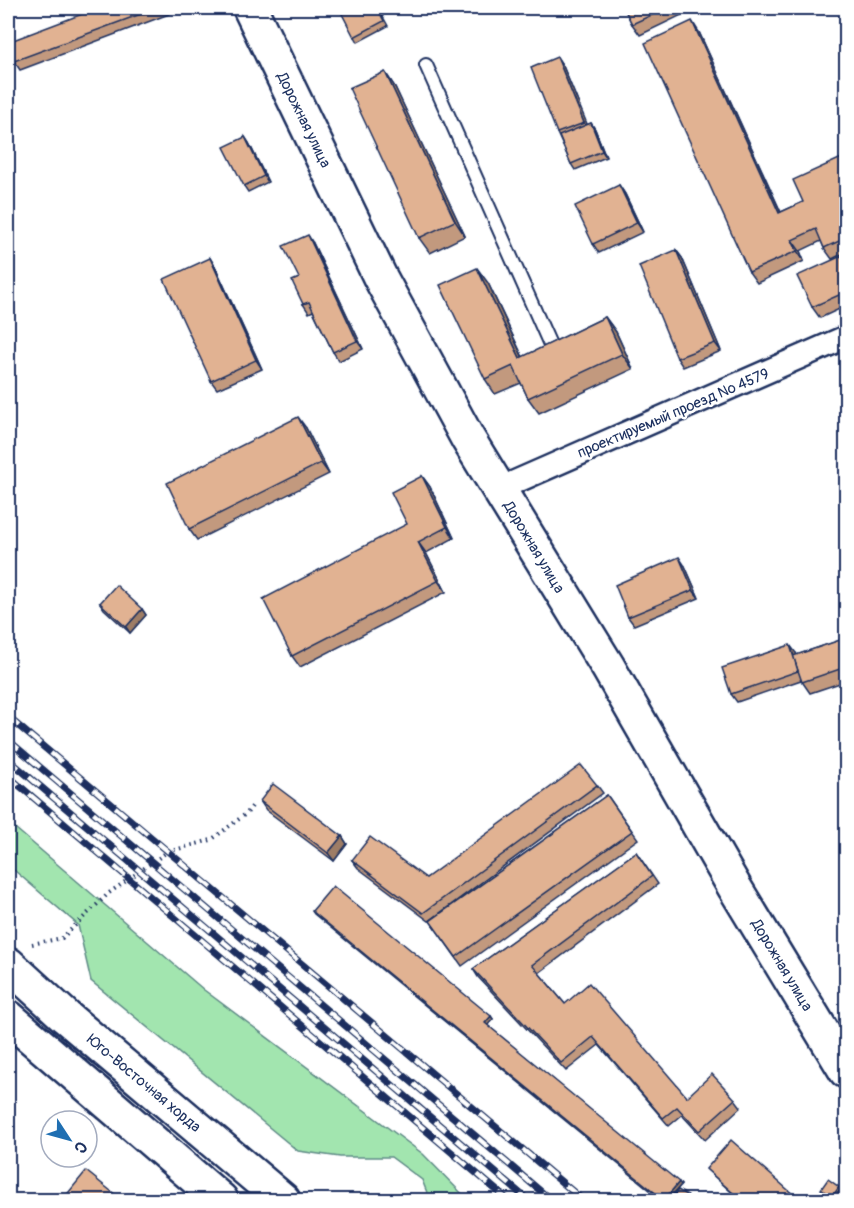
<svg xmlns="http://www.w3.org/2000/svg" width="854" height="1208" font-family="Pangolin,sans-serif">
  <rect width="100%" height="100%" fill="#fff"/>
  <filter id="ink" filterUnits="userSpaceOnUse"><feTurbulence type="fractalNoise" baseFrequency=".0167" numOctaves="2"/><feDisplacementMap in="SourceGraphic" scale="12" xChannelSelector="R" yChannelSelector="G"/><feConvolveMatrix kernelMatrix="1 2 1 2 8 2 1 2 1" color-interpolation-filters="sRGB"/></filter>
  <g filter="url(#ink)">
    <path fill="#a2e5af" stroke="#5e8a86" stroke-width="1.5" d="M8,822l196,168 219,164 45,46h-38l-8,-20 -31,-23h-51l-42,-6 -207,-170 -13,-56 -70,-60z"/>
    <g fill="none" stroke-linecap="round" stroke-linejoin="round">
      <g stroke="#1b2f5e" stroke-width="16">
        <path id="lane" d="M426,65l125,282"/>
      </g>
      <g stroke="#1b2f5e" stroke-width="27">
        <path id="street" d="M499,489l347,-152"/>
      </g>
      <g stroke="#1b2f5e" stroke-width="38">
        <path id="secondary" d="M250,8l130,269 88,162 140,228 127,221 111,183"/>
      </g>
      <g stroke="#1b2f5e" stroke-width="38">
        <g id="primary">
          <path d="M8,964l58,53 217,183"/>
          <path d="M8,1017l213,183"/>
        </g>
      </g>
      <path stroke="#1b2f5e" stroke-width="4" stroke-dasharray="1.5 4.5" stroke-linecap="butt" d="M32,944l30,-6 47,-45 58,-41 44,-12 36,-27 6,-8"/>
      <use href="#lane" stroke="#fff" stroke-width="12"/>
      <use href="#street" stroke="#fff" stroke-width="22"/>
      <use href="#secondary" stroke="#fff" stroke-width="33"/>
      <use href="#primary" stroke="#fff" stroke-width="33"/>
      <g stroke="#1b2f5e" stroke-width="7">
        <g id="rail">
          <path d="M8,717l575,483"/>
          <path d="M8,740l543,460"/>
          <path d="M8,759l520,441"/>
          <path d="M8,776l500,424"/>
        </g>
      </g>
      <use href="#rail" stroke="#fff" stroke-width="4.5" stroke-dasharray="14" stroke-linecap="butt"/>
    </g>
    <g fill="#c2997e" stroke="#1b2f5e" stroke-width="1.5">
      <path d="M98,8h87l-165,62 -6,-9z"/>
      <path d="M339,8h39l10,18 -30,16z"/>
      <path d="M624,8h60l2,5 -46,22 -8,-11z"/>
      <path d="M699,32l82,180 22,-10 43,-46v96l-14,7 -8,-11 -3,-7 -21,10 4,10 -47,22 -8,-11z"/>
      <path d="M557,57l6,9 24,59 4,-2 4,6 11,28 -31,13 -4,-6 -14,-31z"/>
      <path d="M385,72l10,15 70,149 -35,17 -11,-15z"/>
      <path d="M245,137l4,6 19,39 -20,10 -4,-6z"/>
      <path d="M619,185l6,9 18,38 -44,21 -6,-9z"/>
      <path d="M313,243l50,106 -24,12 -6,-9 -20,-41 -4,2 -6,-9 -4,-26z"/>
      <path d="M676,250l6,8 39,93 -38,16 -6,-9z"/>
      <path d="M846,254v52l-26,12 -8,-11z"/>
      <path d="M210,258l5,8 47,103 -45,20 -6,-8z"/>
      <path d="M488,283l35,74 82,-40 11,15 17,37 -94,44 -11,-15 -7,-15 -26,11 -10,-15z"/>
      <path d="M306,428l23,46 -132,66 -8,-11z"/>
      <path d="M422,476l8,11 24,51 -28,15 20,39 -146,75 -8,-11 115,-132z"/>
      <path d="M685,566l14,32 -65,27 -6,-8z"/>
      <path d="M100,603l42,6 4,6 -16,18 -26,-24z"/>
      <path d="M846,638v43l-36,12 -9,-13 -64,22 -6,-8 65,-41 1,2z"/>
      <path d="M597,785l6,8 -174,128 -71,-53 -6,-8 74,18z"/>
      <path d="M607,795l31,44 -176,127 -32,-45z"/>
      <path d="M260,801l82,35 5,8 -13,17 -68,-51z"/>
      <path d="M636,852l22,32 -119,89 26,31 122,93 48,2 6,8 -36,33 -23,-25 -13,11 -70,-81 -33,26 -88,-94 -5,-8z"/>
      <path d="M312,911l179,105 2,3 -6,6 194,160 -13,15h-6l-348,-286z"/>
      <path d="M706,1169l91,30 -1,1h-56z"/>
    </g>
    <g fill="#9e7d66" stroke="#1b2f5e" stroke-width="1.5">
      <path d="M692,21l7,11 87,192 -7,-11z"/>
      <path d="M557,57l6,9 27,65 -6,-8z"/>
      <path d="M385,72l10,15 70,149 -10,-15z"/>
      <path d="M591,123l4,6 11,28 -4,-6z"/>
      <path d="M245,137l4,6 19,39 -4,-6z"/>
      <path d="M619,185l6,9 18,38 -6,-9z"/>
      <path d="M308,235l5,8 50,106 -6,-8z"/>
      <path d="M792,240l8,11 4,10 -7,-10z"/>
      <path d="M676,250l6,8 39,93 -6,-8z"/>
      <path d="M210,258l5,8 47,103 -6,-9z"/>
      <path d="M477,268l11,15 42,90 -10,-15z"/>
      <path d="M605,317l11,15 17,37 -11,-15z"/>
      <path d="M298,417l8,11 23,46 -8,-11z"/>
      <path d="M422,476l8,11 24,51 -7,-11z"/>
      <path d="M418,542l8,11 20,39 -8,-11z"/>
      <path d="M679,557l6,9 14,32 -6,-8z"/>
      <path d="M142,609l4,6 -16,18 -4,-6z"/>
      <path d="M790,645l6,8 9,26 -6,-8z"/>
      <path d="M342,836l5,8 -13,17 -6,-8z"/>
      <path d="M491,1016l2,3 -6,7 -2,-3z"/>
      <path d="M679,1182l2,3 -13,15h-4z"/>
      <path d="M839,1187l2,2 -7,11 -2,-3z"/>
    </g>
    <g fill="#e1b292" stroke="#1b2f5e" stroke-width="1.5">
      <path d="M98,8h59l-143,53 -6,-19z"/>
      <path d="M339,8h38l7,13 -30,16z"/>
      <path d="M624,8h43l-35,16z"/>
      <path d="M692,21l87,192 24,-11 -10,-22 53,-24v82l-22,10 -8,-19 -24,11 5,11 -48,21 -104,-229z"/>
      <path d="M557,57l27,66 -27,10 -26,-65z"/>
      <path d="M385,72l70,149 -36,17 -70,-150z"/>
      <path d="M591,123l11,28 -31,13 -12,-28z"/>
      <path d="M245,137l19,39 -20,10 -20,-39z"/>
      <path d="M619,185l18,38 -44,21 -18,-38z"/>
      <path d="M308,235l49,106 -24,11 -24,-50 -6,2 -11,-23 7,-3 -16,-32z"/>
      <path d="M676,250l39,93 -38,15 -38,-92z"/>
      <path d="M846,254v38l-34,15 -15,-31z"/>
      <path d="M210,258l46,102 -45,21 -47,-102z"/>
      <path d="M477,268l43,90 85,-41 17,37 -94,44 -15,-32 -28,13 -45,-94z"/>
      <path d="M298,417l23,46 -132,66 -22,-46z"/>
      <path d="M422,476l25,51 -29,15 20,39 -146,75 -29,-57 144,-75 -16,-32z"/>
      <path d="M679,557l14,33 -65,27 -13,-32z"/>
      <path d="M116,585l26,24 -16,18 -26,-24z"/>
      <path d="M846,638v29l-44,15 -9,-26z"/>
      <path d="M790,645l8,26 -67,23 -9,-26z"/>
      <path d="M581,765l16,20 -174,128 -71,-53 18,-23 56,41z"/>
      <path d="M273,784l69,52 -14,17 -68,-52z"/>
      <path d="M607,795l25,36 -176,126 -26,-36z"/>
      <path d="M636,852l16,24 -120,89 33,39 24,-21 98,114 25,-23 23,25 -36,32 -22,-24 -14,11 -70,-81 -32,26 -88,-94z"/>
      <path d="M333,886l158,130 -6,7 194,159 -15,18 -352,-289z"/>
      <path d="M731,1140l64,56 -4,4h-50l-35,-31z"/>
      <path d="M86,1171l36,29h-55l-3,-2z"/>
      <path d="M828,1179l11,8 -7,10 -11,-8z"/>
      <path d="M678,1190l16,10h-23z"/>
    </g>
  </g>
  <g text-anchor="middle" stroke-width="5" stroke-linejoin="round" paint-order="stroke">
    <g font-size="15" fill="#1b2f5e" stroke="#fff">
      <text transform="translate(304 120) rotate(64)" y="5">Дорожная улица</text>
      <text transform="translate(673 413) rotate(-23)" y="5">проектируемый проезд № 4579</text>
      <text transform="translate(534 547) rotate(59)" y="5">Дорожная улица</text>
      <text transform="translate(782 965) rotate(59)" y="5">Дорожная улица</text>
      <text transform="translate(144 1083) rotate(40)" y="5">Юго-Восточная хорда</text>
    </g>
  </g>
  <rect width="854" height="1208" fill="none" stroke="#fff" stroke-width="30"/>
  <rect x="15" y="15" width="824" height="1178" fill="none" stroke="#1b2f5e" stroke-width="2" filter="url(#ink)"/>
  <g transform="translate(69 1139) rotate(126)"><circle r="28" fill="#ffffff" stroke="#a4acbf" stroke-width="1.5"/>
  <path d="M0-4.5L10 22L0 15L-10 22Z" fill="#1f6fb2"/>
  <text y="-9" font-size="16" font-weight="bold" text-anchor="middle" fill="#1b2f5e">С</text>
  </g>
</svg>
